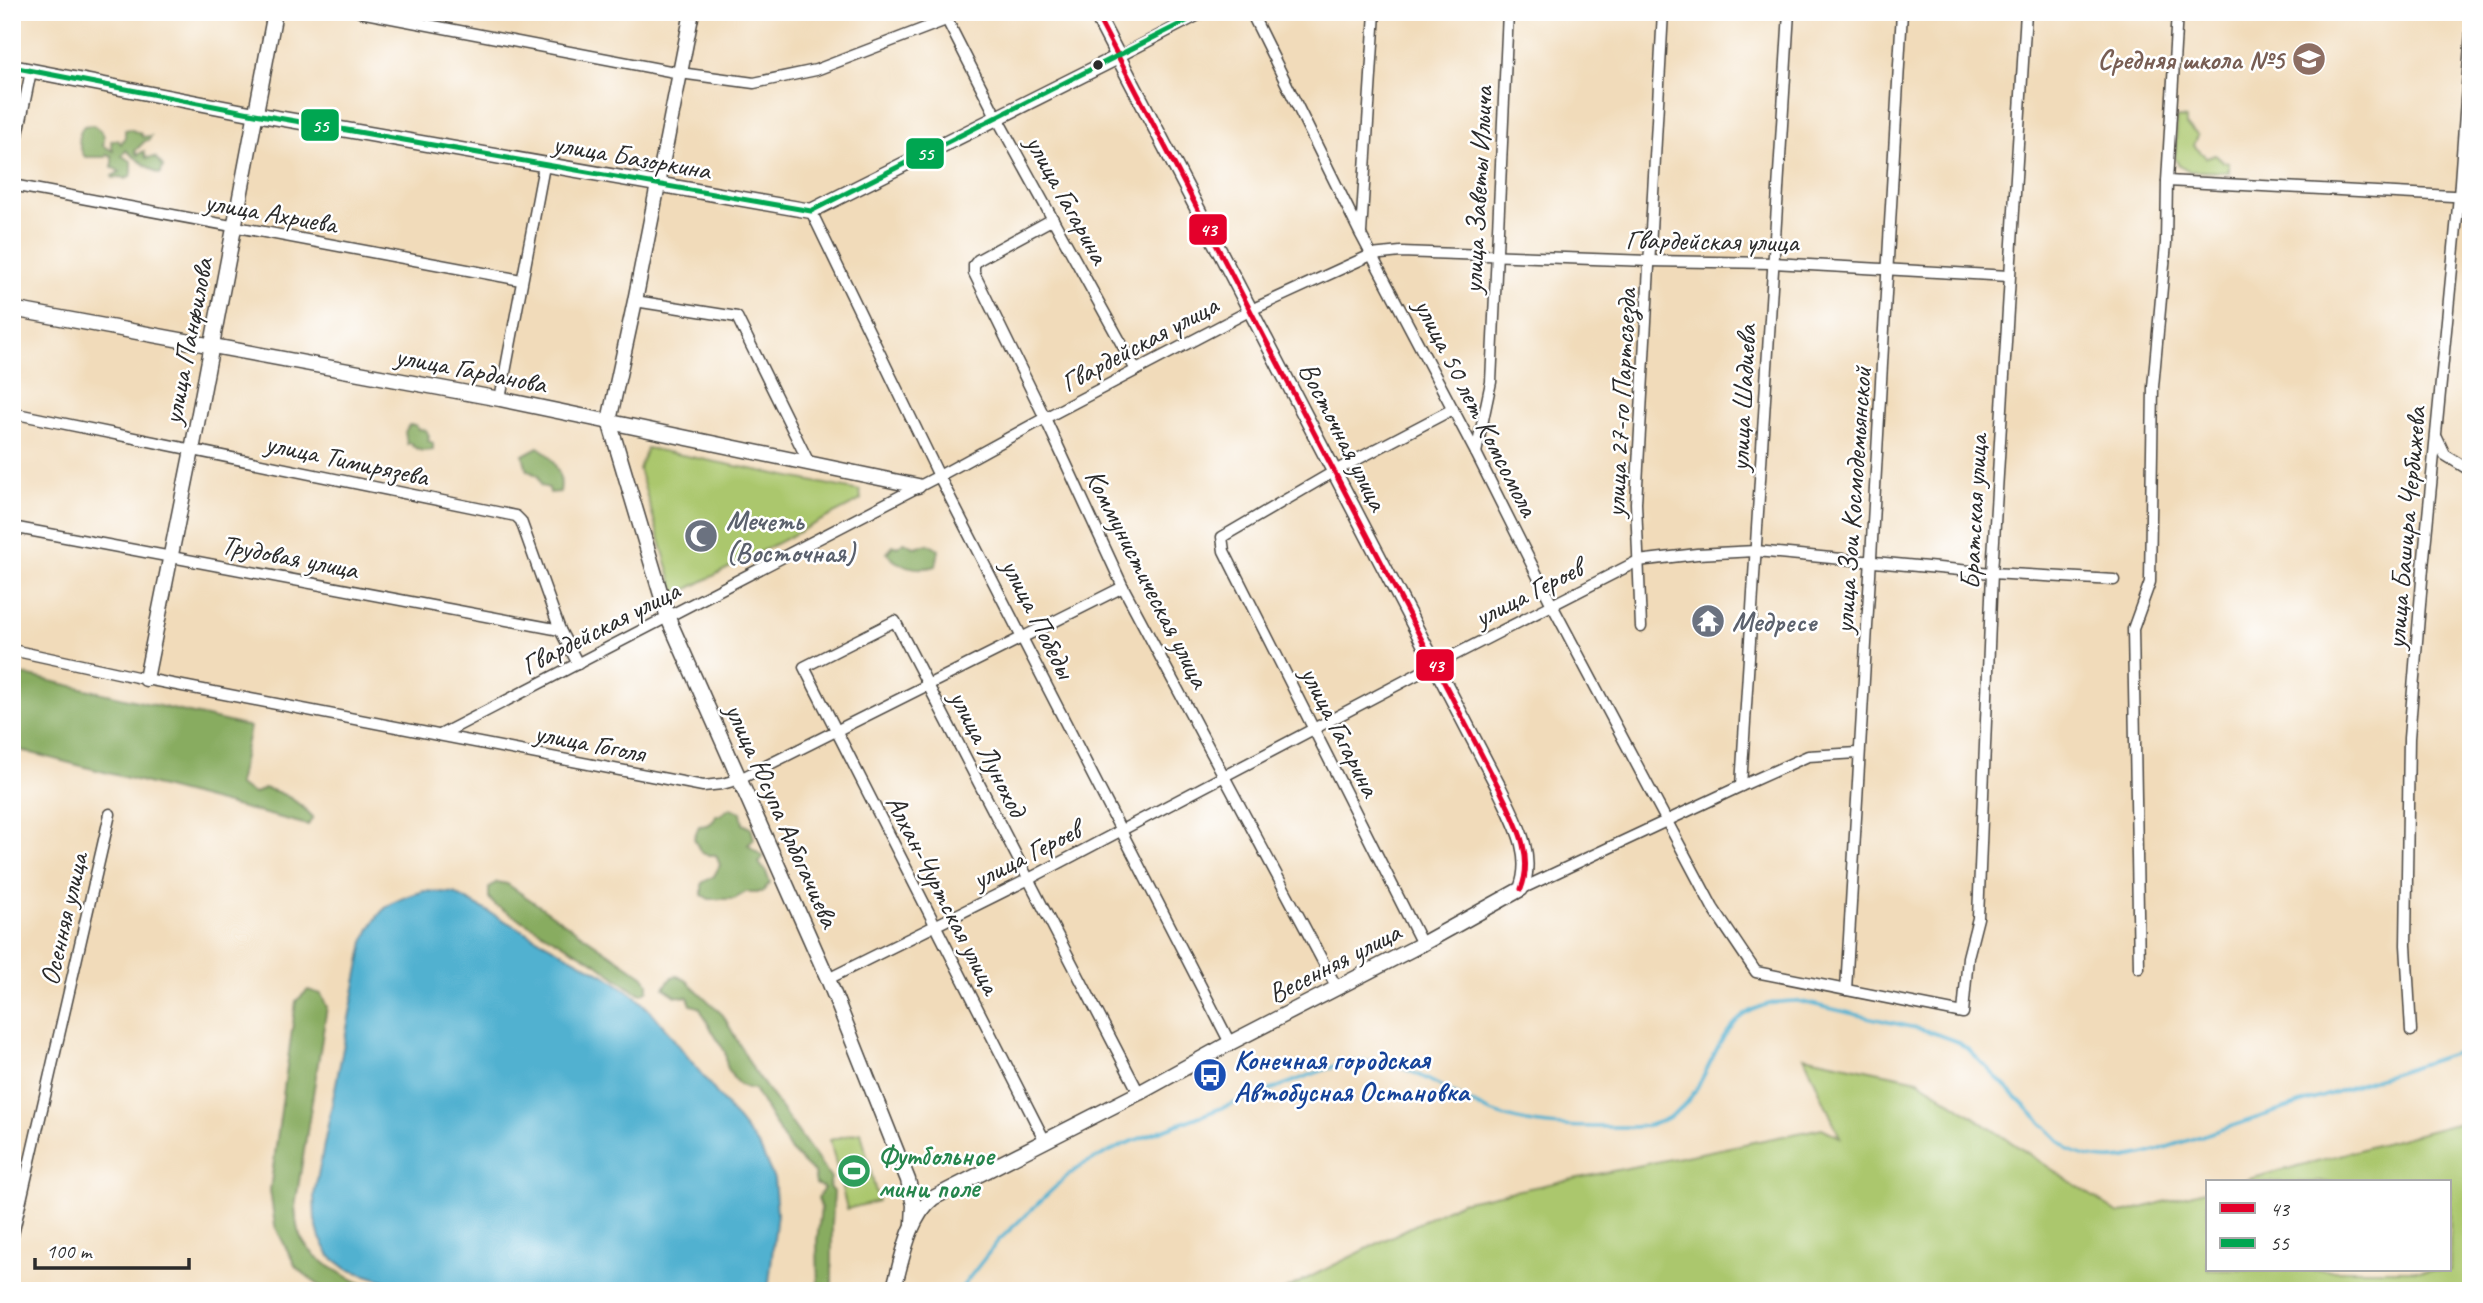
<svg xmlns="http://www.w3.org/2000/svg" width="2483" height="1303" font-family="Caveat,sans-serif">
  <rect width="100%" height="100%" fill="#fff"/>
  <filter id="ink" filterUnits="userSpaceOnUse"><feTurbulence type="fractalNoise" baseFrequency=".0143" numOctaves="2"/><feDisplacementMap in="SourceGraphic" scale="14" xChannelSelector="R" yChannelSelector="G"/><feConvolveMatrix kernelMatrix="1 2 1 2 8 2 1 2 1" color-interpolation-filters="sRGB"/></filter>
  <filter id="wash" filterUnits="userSpaceOnUse"><feTurbulence type="fractalNoise" baseFrequency=".00686" numOctaves="4" result="noise"/><feDisplacementMap in="SourceGraphic" scale="28" xChannelSelector="R" yChannelSelector="G"/><feGaussianBlur stdDeviation="1.57" result="paint"/><feColorMatrix in="noise" values="0 0 0 0 0 0 0 0 0 0 0 0 0 0 0 0 0 1.4 0 .05"/><feComposite in="paint" operator="in"/></filter>
  <g filter="url(#wash)">
    <rect width="100%" height="100%" fill="#f1dbba"/>
    <g fill="#abc76d" stroke="#6b794c" stroke-width="2">
      <path d="M2177,118l9,1v6l12,10 -4,11 13,12 8,-3 9,7h5v10l-41,-1 -9,-5 -4,-8z"/>
      <path d="M647,448l213,43 1,9 -185,95 -37,-126z"/>
      <path d="M1804,1056l114,24 201,134 89,-24v80h242v-88h-212l233,-62v171h-1189l179,-89 361,-74 18,9z"/>
      <path d="M861,1132l17,69 -31,8 -17,-69z"/>
    </g>
    <g fill="#88ac60" stroke="#5a6c46" stroke-width="2">
      <path d="M93,125c10,7 13,9 10,21l10,5 -2,-10 7,-1 3,4 4,-7v-7l5,-1 11,5 1,3 9,-1 -2,4 -4,1 -10,10 2,4 7,-4 2,7 9,-1 8,9 -2,7 -2,1c-6,-3 -31,-21 -33,-24l-4,6 9,5v14l-5,4 -5,-2 -8,1 -1,-2 8,-4 -8,-5v-11l-5,-2 -1,3h-21c-6,-9 -9,-22 -1,-31z"/>
      <path d="M409,425h7l2,4 8,1 3,6 -1,5 5,2v7l-11,1 -10,-5v-3l-5,1 -2,-12z"/>
      <path d="M538,447c14,8 26,29 22,45l-10,1 -1,-5 -8,-2 -3,-10 -11,-6 -4,-15z"/>
      <path d="M904,542l10,5c12,-2 15,-6 25,3l-3,16c-16,5 -40,1 -49,-13l6,-8 4,2z"/>
      <path d="M12,672l238,55 -12,58 16,9 10,-6c22,5 33,13 49,29l-5,8 -296,-77z"/>
      <path d="M730,808l11,4 2,12 8,4 3,11 -6,6 15,12 -4,6 7,9 4,11 -8,9h-16l-12,7h-25l-7,-4v-12l12,-7 6,-11 -4,-10c-16,1 -16,-4 -22,-17l5,-12c8,0 15,-2 17,-11h4z"/>
      <path d="M497,882l10,2 137,93 4,6v7l-6,4 -8,-3 -38,-28 -101,-58 -6,-7v-10z"/>
      <path d="M677,976l9,4 37,35 31,56 77,107 -2,9 5,6 -2,30v68h-14l-1,-51 4,-32 -3,-10 6,-10 -8,-4 -2,-11 -23,-22 -37,-62c-15,-1 -21,-9 -27,-23 -2,-6 0,-12 -3,-16 -9,-14 -17,-28 -25,-43l-8,-2 -3,-8 -12,-1 -12,-8 8,-11z"/>
      <path d="M308,990l13,4 6,13 -32,200c1,7 1,16 3,23 8,30 56,52 84,61h-56l-30,-24 -21,-41 -5,-36 26,-189z"/>
    </g>
    <path fill="#51b1d0" stroke="#3e6e7e" stroke-width="2" d="M424,891l30,2 154,84 27,19 21,21 104,131 14,31 3,34 -9,78h-350l-71,-22 -17,-13 -10,-18 -5,-18 -1,-25 50,-253c14,-35 25,-40 60,-51z"/>
    <g fill="none" stroke-linecap="round" stroke-linejoin="round">
      <path stroke="#51b1d0" stroke-width="3.5" d="M959,1291l39,-50 69,-65 15,-11 43,-21 212,-79c16,-3 31,-5 47,-2 32,5 75,36 107,49 39,15 79,15 121,15 12,0 26,1 37,-2 78,-18 45,-126 149,-124l130,30 30,11 12,9 99,99c27,12 48,11 77,4l325,-106"/>
    </g>
  </g>
  <g filter="url(#ink)">
    <g fill="none" stroke-linecap="round" stroke-linejoin="round">
      <g stroke="#494540" stroke-width="13">
        <g id="minor">
          <path d="M360,12l320,61 74,10 62,-13 130,-50"/>
          <path d="M943,12l54,106 139,252"/>
          <path d="M1251,12l110,223 115,218 76,152 161,303 43,64 207,41 5,-56 10,-39 14,-345 34,-561"/>
          <path d="M1118,57l86,-45"/>
          <path d="M12,164l19,-93"/>
          <path d="M2167,181l304,16"/>
          <path d="M12,185l509,95"/>
          <path d="M811,211l128,265 291,567"/>
          <path d="M1053,219l-75,41 -4,5v8l71,145 78,169 214,401"/>
          <path d="M1361,233l14,-221"/>
          <path d="M635,301l102,16 72,146"/>
          <path d="M500,399l44,-233"/>
          <path d="M12,413l504,103 5,5 39,109 18,34"/>
          <path d="M2437,438l8,17 26,16"/>
          <path d="M1476,453l15,-71 17,-370"/>
          <path d="M12,527l548,103"/>
          <path d="M1641,627l-5,-124 27,-491"/>
          <path d="M12,650l134,29 557,107 19,-2 18,-5 383,-192"/>
          <path d="M440,735l499,-259 106,-58 206,-108 120,-55 30,-3 248,9 124,2 236,13"/>
          <path d="M1741,786l48,-774"/>
          <path d="M1521,889l220,-103 67,-30 50,-3"/>
          <path d="M1422,944l-198,-393 -2,-14 113,-66 118,-62"/>
          <path d="M2139,968l-6,-339 17,-47 3,-195 13,-144 1,-62 10,-169"/>
          <path d="M828,979l199,-99 406,-214 205,-105 59,-7 59,-3 236,22 122,7"/>
          <path d="M1846,990c17,-326 40,-652 56,-978"/>
          <path d="M2411,1031l-5,-86 3,-207 14,-170 36,-372 12,-166"/>
          <path d="M1045,1141l-241,-474 91,-46 244,472"/>
          <path d="M12,1239l98,-425"/>
        </g>
      </g>
      <g stroke="#494540" stroke-width="17">
        <g id="tertiary">
          <path d="M692,12l-57,289 -26,120 59,197 160,361 80,201 6,25 -1,18"/>
          <path d="M12,67l243,47 556,97 307,-154"/>
          <path d="M12,309l488,90 418,87"/>
          <path d="M146,679l46,-229 83,-438"/>
          <path d="M893,1291c9,-30 15,-73 40,-93l206,-105 91,-50 192,-99 99,-55c14,-36 -7,-69 -22,-101l-404,-776"/>
        </g>
      </g>
      <use href="#minor" stroke="#fff" stroke-width="10"/>
      <use href="#tertiary" stroke="#fff" stroke-width="14"/>
      <g stroke="#fff" stroke-width="10">
        <path id="bus-1" d="M1095,12l404,776c15,32 36,65 22,101"/>
      </g>
      <g stroke="#fff" stroke-width="10">
        <path id="bus-2" d="M12,67l243,47 556,97 393,-199"/>
      </g>
      <use href="#bus-1" stroke="#e4002b" stroke-width="5"/>
      <use href="#bus-2" stroke="#00a651" stroke-width="5"/>
    </g>
  </g>
  <defs>
    <g id="school-disc" transform="scale(1.75)"><circle r="9.5" fill="#8d6e63" stroke="#fff"/><path d="M0-5L7-2L0 1L-7-2ZM-4 1L0 2.5L4 1V4Q0 6-4 4Z" fill="#fff"/></g>
    <g id="mosque-disc" transform="scale(1.75)"><circle r="9.5" fill="#6b7280" stroke="#fff"/><path d="M3.5-4.9A6 6 0 1 0 3.5 4.9A5 5 0 1 1 3.5-4.9Z" fill="#fff"/></g>
    <g id="temple-disc" transform="scale(1.75)"><circle r="9.5" fill="#6b7280" stroke="#fff"/><path d="M0-6L5-2H3V0L6.5 2.5H4V6H1.5V3h-3V6H-4V2.5H-6.5L-3 0V-2H-5Z" fill="#fff"/></g>
    <g id="bus-disc" transform="scale(1.75)"><circle r="9.5" fill="#1a4fb4" stroke="#fff"/><path d="M-5-6H5V4H4V6H2V4H-2V6H-4V4H-5ZM-3.5-4V0h7V-4ZM-3.5 1.2v1.5H-2V1.2ZM2 1.2v1.5H3.5V1.2Z" fill="#fff"/></g>
    <g id="stadium-disc" transform="scale(1.75)"><circle r="9.5" fill="#2e9e5b" stroke="#fff"/><path d="M0-5a6.5 5 0 1 0 0 10a6.5 5 0 1 0 0-10ZM-3.5-1.8h7v3.6h-7Z" fill="#fff"/></g>
  </defs>
  <g fill-rule="evenodd">
    <use href="#school-disc" x="2309" y="59"/>
    <use href="#mosque-disc" x="701" y="536"/>
    <use href="#temple-disc" x="1708" y="621"/>
    <use href="#bus-disc" x="1210" y="1075"/>
    <use href="#stadium-disc" x="854" y="1171"/>
  </g>
  <circle fill="#2b2b2b" stroke="#fff" stroke-width="2.5" cx="1098" cy="65" r="6"/>
  <g text-anchor="middle" stroke-width="5" stroke-linejoin="round" paint-order="stroke">
    <g font-size="28" font-weight="bold" fill="#785e54" stroke="#fff" text-anchor="end">
      <text x="2284" y="69">Средняя школа №5</text>
    </g>
    <g font-size="28" fill="#2b2b2b" stroke="#fff">
      <text transform="translate(632 156) rotate(10)" y="10">улица Базоркина</text>
      <text transform="translate(1477 190) rotate(-87)" y="10">улица Заветы Ильича</text>
      <text transform="translate(1068 199) rotate(61)" y="10">улица Гагарина</text>
      <text transform="translate(271 212) rotate(10)" y="10">улица Ахриева</text>
      <text transform="translate(1712 240) rotate(1)" y="10">Гвардейская улица</text>
      <text transform="translate(187 341) rotate(-79)" y="10">улица Панфилова</text>
      <text transform="translate(1139 343) rotate(-28)" y="10">Гвардейская улица</text>
      <text transform="translate(471 369) rotate(11)" y="10">улица Гарданова</text>
      <text transform="translate(1742 398) rotate(-87)" y="10">улица Шадиева</text>
      <text transform="translate(1620 403) rotate(-87)" y="10">улица 27-го Партсъезда</text>
      <text transform="translate(1477 407) rotate(63)" y="10">улица 50 лет Комсомола</text>
      <text transform="translate(1344 436) rotate(63)" y="10">Восточная улица</text>
      <text transform="translate(347 459) rotate(12)" y="10">улица Тимирязева</text>
      <text transform="translate(1852 500) rotate(-86)" y="10">улица Зои Космодемьянской</text>
      <text transform="translate(1973 512) rotate(-87)" y="10">Братская улица</text>
      <text transform="translate(2405 528) rotate(-85)" y="10">улица Башира Чербижева</text>
      <text transform="translate(290 556) rotate(11)" y="10">Трудовая улица</text>
      <text transform="translate(1148 578) rotate(63)" y="10">Коммунистическая улица</text>
      <text transform="translate(1528 592) rotate(-27)" y="10">улица Героев</text>
      <text transform="translate(1039 618) rotate(63)" y="10">улица Победы</text>
      <text transform="translate(600 627) rotate(-27)" y="10">Гвардейская улица</text>
      <text transform="translate(1341 731) rotate(63)" y="10">улица Гагарина</text>
      <text transform="translate(590 742) rotate(11)" y="10">улица Гоголя</text>
      <text transform="translate(989 753) rotate(63)" y="10">улица Луноход</text>
      <text transform="translate(783 815) rotate(66)" y="10">улица Юсупа Албогачиева</text>
      <text transform="translate(1026 854) rotate(-27)" y="10">улица Героев</text>
      <text transform="translate(944 894) rotate(63)" y="10">Алхан-Чуртская улица</text>
      <text transform="translate(63 919) rotate(-77)" y="10">Осенняя улица</text>
      <text transform="translate(1334 962) rotate(-27)" y="10">Весенняя улица</text>
    </g>
    <g font-size="28" font-weight="bold" fill="#5b616d" stroke="#fff" text-anchor="start">
      <text x="726" y="530">Мечеть<tspan x="726" dy="32">(Восточная)</tspan></text>
      <text x="1732" y="631">Медресе</text>
    </g>
    <g font-size="28" font-weight="bold" fill="#164399" stroke="#fff" text-anchor="start">
      <text x="1234" y="1069">Конечная городская<tspan x="1234" dy="32">Автобусная Остановка</tspan></text>
    </g>
    <g font-size="28" font-weight="bold" fill="#27864d" stroke="#fff" text-anchor="start">
      <text x="878" y="1165">Футбольное<tspan x="878" dy="32">мини поле</tspan></text>
    </g>
  </g>
  <g stroke="#fff" stroke-width="2.5">
    <rect x="300" y="108" width="40" height="34" rx="7" fill="#00a651"/>
    <rect x="905" y="137" width="40" height="33" rx="7" fill="#00a651"/>
    <rect x="1188" y="213" width="40" height="33" rx="7" fill="#e4002b"/>
    <rect x="1415" y="648" width="40" height="34" rx="7" fill="#e4002b"/>
  </g>
  <g font-size="19" text-anchor="middle" font-weight="bold" fill="#fff">
    <text x="320" y="132">55</text>
    <text x="925" y="160">55</text>
    <text x="1208" y="236">43</text>
    <text x="1435" y="672">43</text>
  </g>
  <rect width="2483" height="1303" fill="none" stroke="#fff" stroke-width="42"/>
  <rect x="2206" y="1180" width="245" height="91" fill="#ffffff" stroke="#aaaaaa" stroke-width="2"/>
  <rect x="2220" y="1203" width="35" height="10" fill="#e4002b" stroke="#aaaaaa" stroke-width="2"/>
  <text x="2270" y="1216" font-size="21" fill="#2b2b2b">43</text>
  <rect x="2220" y="1238" width="35" height="10" fill="#00a651" stroke="#aaaaaa" stroke-width="2"/>
  <text x="2270" y="1250" font-size="21" fill="#2b2b2b">55</text>
  <path d="M35 1258v10h154v-10" fill="none" stroke="#2b2b2b" stroke-width="3.5"/>
  <text x="46" y="1258" font-size="21" fill="#2b2b2b" stroke="#ffffff" stroke-width="5" paint-order="stroke">100 m</text>
</svg>
